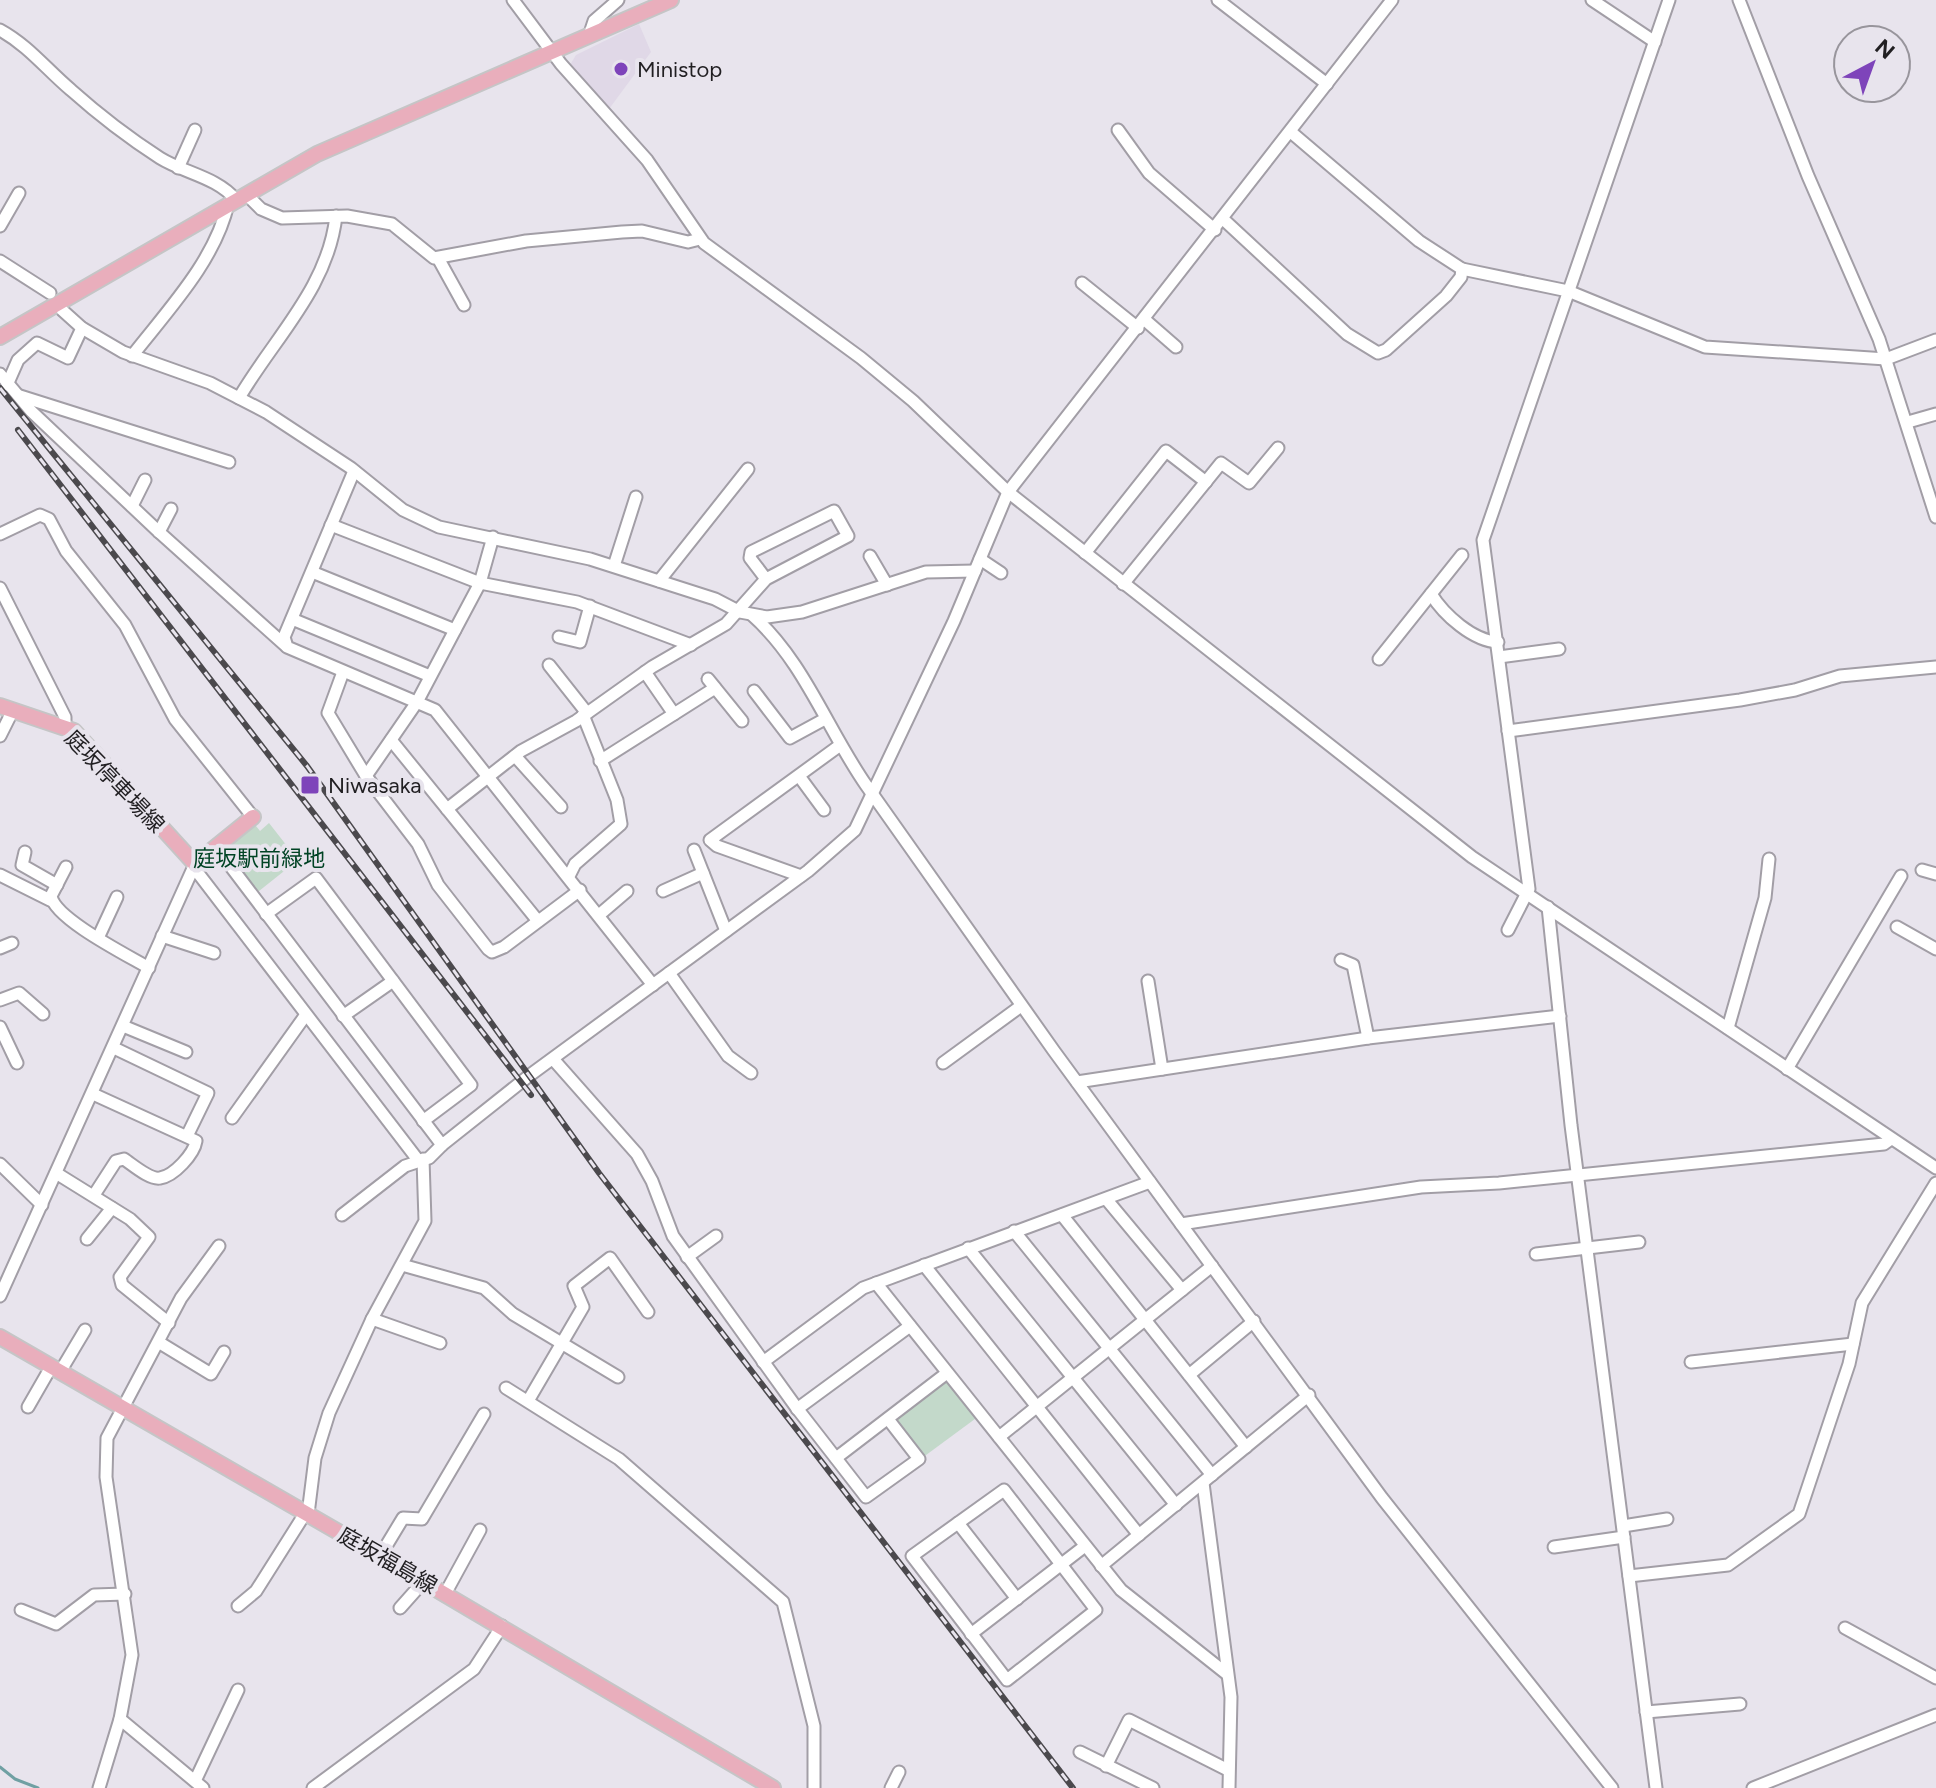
<svg xmlns="http://www.w3.org/2000/svg" width="1936" height="1788" font-family="Figtree,'Noto Sans JP',sans-serif">
  <rect width="100%" height="100%" fill="#e8e4ed"/>
  <path fill="#e0d8e7" d="M639,24l12,28 -42,57 -39,-44 6,-10z"/>
  <g fill="#c3d9ca">
    <path d="M252,821l8,10 9,-8 29,37 -44,35 -34,-47z"/>
    <path d="M947,1377l32,39 -57,42 -31,-39z"/>
  </g>
  <g fill="none" stroke-linecap="round" stroke-linejoin="round">
    <path stroke="#70a0a3" stroke-width="3" d="M0,1767l15,12 23,9"/>
    <g stroke="#a29ea6" stroke-width="15">
      <g id="minor">
        <path d="M513,0l48,64 86,96 57,83 157,115 52,43 95,91 464,365 464,311"/>
        <path d="M1218,0l109,84"/>
        <path d="M1592,0l63,42"/>
        <path d="M1739,0l69,176 71,163 57,178"/>
        <path d="M0,30c29,16 46,39 71,60 28,25 58,48 89,68 24,15 57,19 76,42"/>
        <path d="M589,36l5,-15 24,-21"/>
        <path d="M1118,130l31,43 66,57"/>
        <path d="M178,168l17,-38"/>
        <path d="M246,194l15,15 21,9 65,-2 45,8 42,34 92,-17 96,-9 20,-1 46,11 12,-3"/>
        <path d="M1223,219l124,115 31,19 8,-3 60,-54 15,-19 1,-8 -43,-28 -127,-108"/>
        <path d="M0,226l19,-33"/>
        <path d="M438,258l26,47"/>
        <path d="M0,261l50,32"/>
        <path d="M1462,269l106,22 137,56 181,12 50,-19"/>
        <path d="M1082,283l56,45"/>
        <path d="M62,310l20,18 41,24 87,31 56,29 85,56 52,42 36,17 151,32 125,40 25,13 27,5 35,-5 124,-40 49,-1"/>
        <path d="M1145,320l31,27"/>
        <path d="M132,356c35,-45 83,-95 96,-152"/>
        <path d="M0,374l31,37 128,121 127,114"/>
        <path d="M7,385l11,-25 19,-17 31,15 14,-30"/>
        <path d="M20,396l209,66"/>
        <path d="M239,398c35,-60 89,-110 97,-182"/>
        <path d="M1908,422l28,-8"/>
        <path d="M354,471l-70,166 3,10 148,63 218,275"/>
        <path d="M132,506l13,-26"/>
        <path d="M331,525l149,58 97,19 114,43"/>
        <path d="M159,532l12,-23"/>
        <path d="M0,534l40,-19 9,4 17,32 59,74 50,94 78,98"/>
        <path d="M1085,553l81,-102 40,31"/>
        <path d="M870,556l17,29"/>
        <path d="M980,559l21,14"/>
        <path d="M614,566l22,-69"/>
        <path d="M312,572l143,58"/>
        <path d="M659,581l89,-112"/>
        <path d="M1123,584l98,-121 28,20 29,-35"/>
        <path d="M0,588l65,129v10"/>
        <path d="M1431,594c13,21 42,47 67,48"/>
        <path d="M752,615c52,46 75,114 114,170l188,266 328,447 230,290"/>
        <path d="M292,619l138,57"/>
        <path d="M559,637l21,5 10,-36"/>
        <path d="M1499,657l60,-8"/>
        <path d="M1379,659l83,-104"/>
        <path d="M549,665l38,48"/>
        <path d="M343,672l-15,41 38,63 52,68 20,41 50,64 4,3 12,-5 76,-57"/>
        <path d="M645,672l29,42"/>
        <path d="M708,679l34,42"/>
        <path d="M754,691l36,47 35,-19"/>
        <path d="M1508,731l232,-31 55,-10 45,-14 96,-9"/>
        <path d="M0,736l13,-26"/>
        <path d="M391,740l147,181"/>
        <path d="M515,756l46,51"/>
        <path d="M600,761l115,-73"/>
        <path d="M366,776l51,-74 38,-72 25,-47 13,-46"/>
        <path d="M799,776l25,34"/>
        <path d="M447,809l74,-58 55,-30 76,-54 74,-43 40,-45 82,-43 -14,-25 -83,41 -1,6 16,21"/>
        <path d="M216,847l226,298 88,-70 278,-204 47,-41 99,-209 54,-129 384,-492"/>
        <path d="M694,850l32,81"/>
        <path d="M25,852l-3,13 35,20"/>
        <path d="M195,864l3,9 220,287"/>
        <path d="M66,867l-15,29c4,23 76,59 98,72"/>
        <path d="M1922,870l14,4"/>
        <path d="M0,875l50,25"/>
        <path d="M569,876l6,-12 46,-40 -4,-24 -34,-85"/>
        <path d="M801,876l-84,-30 -7,-6 129,-94"/>
        <path d="M663,891l40,-18"/>
        <path d="M1548,907l23,218 85,663"/>
        <path d="M266,914l50,-36 155,207 -48,36"/>
        <path d="M599,915l28,-24"/>
        <path d="M1897,927l39,22"/>
        <path d="M1508,930l21,-41 -46,-349 186,-540"/>
        <path d="M162,936l52,17"/>
        <path d="M98,938l19,-41"/>
        <path d="M0,948l12,-5"/>
        <path d="M1341,960l12,5 15,73"/>
        <path d="M669,973l59,83 23,17"/>
        <path d="M1148,981l14,88"/>
        <path d="M0,1000l19,-7 24,21"/>
        <path d="M343,1016l50,-35"/>
        <path d="M123,1026l63,26"/>
        <path d="M0,1027l17,36"/>
        <path d="M1728,1028l37,-130 4,-39"/>
        <path d="M114,1048l94,45 -21,43"/>
        <path d="M553,1059l84,95 15,27 21,55 123,171 70,90 53,-38 -31,-40"/>
        <path d="M943,1063l78,-57"/>
        <path d="M1787,1069l114,-193"/>
        <path d="M1077,1082l291,-44 192,-22"/>
        <path d="M93,1094l103,47c-2,13 -22,35 -36,37 -10,2 -27,-13 -36,-19l-8,2 -22,34"/>
        <path d="M232,1118l73,-102"/>
        <path d="M0,1164l42,41"/>
        <path d="M56,1173l74,46 19,18 -29,40 2,8 47,38"/>
        <path d="M1107,1200l75,90"/>
        <path d="M342,1215l63,-49 24,-8 13,-13"/>
        <path d="M1062,1215l184,232"/>
        <path d="M1181,1224l240,-37 78,-4 385,-39 7,-5"/>
        <path d="M1014,1231l198,244"/>
        <path d="M87,1239l25,-31"/>
        <path d="M968,1248l208,257"/>
        <path d="M1536,1254l103,-12"/>
        <path d="M687,1257l29,-21"/>
        <path d="M402,1265l82,23 29,26 105,63"/>
        <path d="M924,1265l215,270"/>
        <path d="M876,1283l245,307 106,84"/>
        <path d="M0,1296l195,-432"/>
        <path d="M372,1319l68,24"/>
        <path d="M160,1343l51,31 13,-22"/>
        <path d="M763,1362l100,-74 287,-106"/>
        <path d="M1691,1362l162,-18"/>
        <path d="M60,1372l25,-42"/>
        <path d="M1189,1375l65,-54"/>
        <path d="M506,1388l113,71 164,143 31,124v62"/>
        <path d="M528,1401l55,-94 -9,-21 36,-28 38,54"/>
        <path d="M28,1407l23,-40"/>
        <path d="M797,1409l113,-83"/>
        <path d="M999,1437l213,-171"/>
        <path d="M836,1458l111,-85"/>
        <path d="M1203,1483l28,214 -2,91"/>
        <path d="M1004,1490l92,120 -89,70 -95,-124z"/>
        <path d="M308,1514l7,-56 14,-45 43,-94 53,-98 -2,-62"/>
        <path d="M958,1523l59,76"/>
        <path d="M1623,1526l44,-7"/>
        <path d="M1554,1547l70,-10"/>
        <path d="M380,1556l23,-38 19,1 62,-105"/>
        <path d="M1101,1566l208,-171"/>
        <path d="M1629,1576l99,-11 71,-51 50,-150 13,-61 74,-120"/>
        <path d="M445,1594l35,-64"/>
        <path d="M238,1606l18,-15 50,-79"/>
        <path d="M400,1608l24,-27"/>
        <path d="M21,1610l35,14 38,-29 31,-1"/>
        <path d="M1845,1628l91,50"/>
        <path d="M971,1634l114,-88"/>
        <path d="M1646,1712l94,-8"/>
        <path d="M120,1719l83,69"/>
        <path d="M1080,1752l73,36"/>
        <path d="M1106,1766l23,-46 99,50"/>
        <path d="M195,1781l43,-91"/>
        <path d="M99,1788l21,-69 12,-64 -26,-178 1,-39 74,-140 38,-52"/>
        <path d="M313,1788l161,-119 28,-43"/>
        <path d="M891,1788l8,-16"/>
        <path d="M1753,1788l183,-73"/>
      </g>
    </g>
    <g stroke="#c5c5c6" stroke-width="18">
      <g id="major">
        <path d="M0,337l317,-183 354,-154"/>
        <path d="M0,706l74,25 121,133 58,-47"/>
        <path d="M0,1337l380,219 393,232"/>
      </g>
    </g>
    <use href="#minor" stroke="#fff" stroke-width="11"/>
    <use href="#major" stroke="#e9aebc" stroke-width="14"/>
    <g stroke="#4b494d" stroke-width="6">
      <g id="rail">
        <path d="M0,388l307,378 292,407 474,615"/>
        <path d="M18,430l513,665"/>
      </g>
    </g>
    <use href="#rail" stroke="#e8e4ed" stroke-width="3" stroke-dasharray="9" stroke-linecap="butt"/>
  </g>
  <g fill="#7e44ba" stroke="#e8e4ed" stroke-width="3">
    <circle cx="621" cy="69" r="8"/>
    <rect x="300" y="775" width="20" height="20" rx="4"/>
  </g>
  <g text-anchor="middle" stroke-width="8" stroke-linejoin="round" paint-order="stroke">
    <g font-size="22" fill="#211f22" stroke="#e8e4ed" text-anchor="start">
      <text x="637" y="77">Ministop</text>
      <text x="328" y="793">Niwasaka</text>
    </g>
    <g font-size="22" fill="#211f22" stroke="#e8e4ed">
      <text transform="translate(115 781) rotate(46)" y="8">庭坂停車場線</text>
      <text transform="translate(388 1560) rotate(30)" y="8">庭坂福島線</text>
    </g>
    <g font-size="22" fill="#004324" stroke="#e8e4ed">
      <text x="259" y="866">庭坂駅前緑地</text>
    </g>
  </g>
  <g transform="translate(1872 64) rotate(41)"><circle r="38" fill="#e8e4ed" stroke="#98959c" stroke-width="2"/>
  <path d="M0-6L14 30L0 20L-14 30Z" fill="#7e44ba"/>
  <text y="-12" font-size="22" font-weight="bold" text-anchor="middle" fill="#211f22">N</text>
  </g>
</svg>
